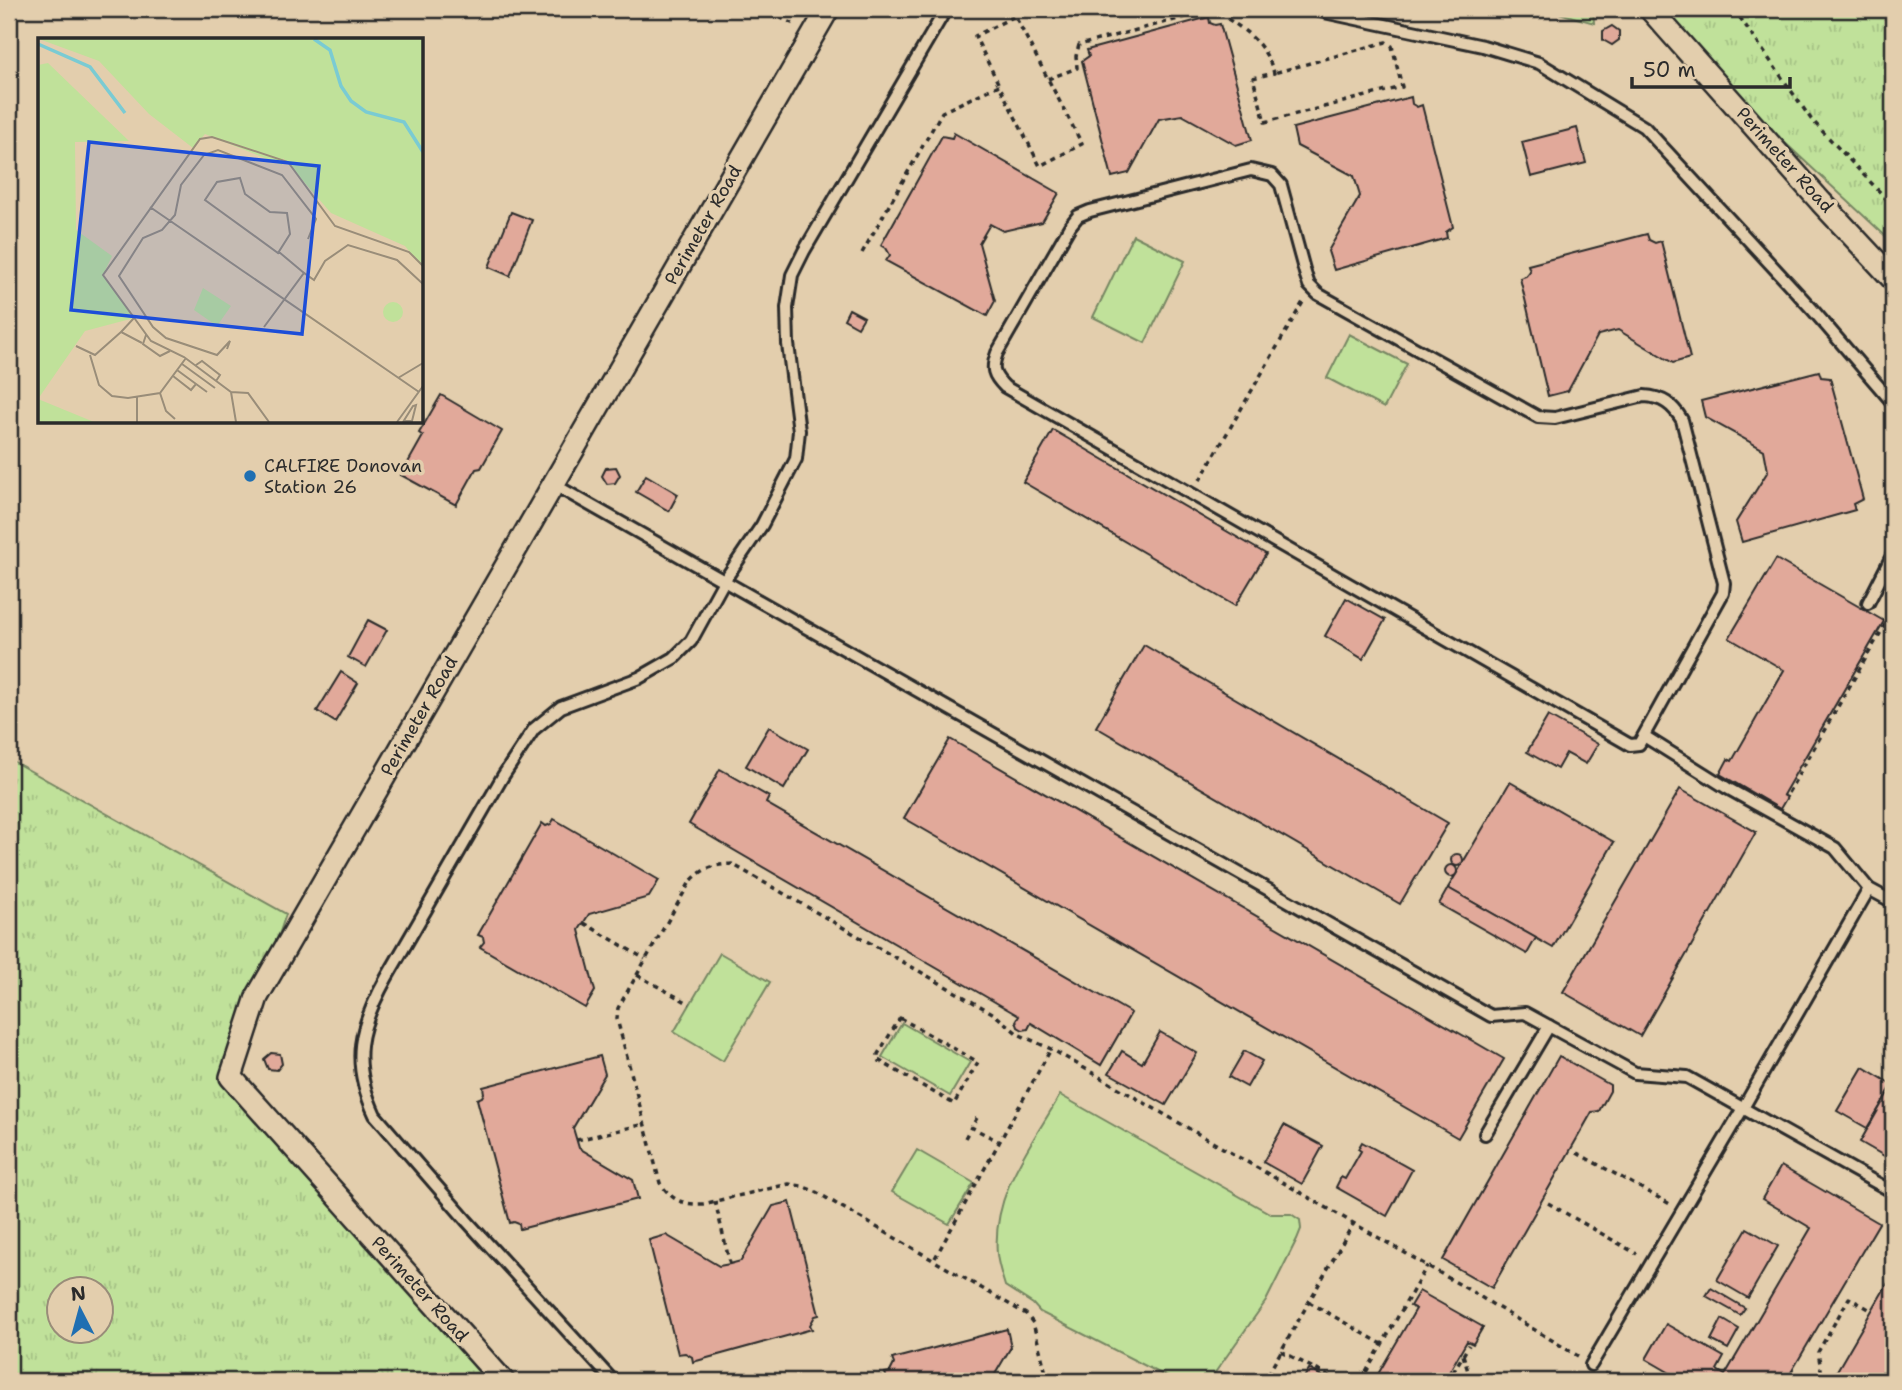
<svg xmlns="http://www.w3.org/2000/svg" width="1902" height="1390" font-family="'Shantell Sans',sans-serif">
  <defs>
    <pattern id="grass-tufts" width="24" height="20" patternUnits="userSpaceOnUse" patternTransform="scale(1.75)"><rect width="24" height="20" fill="#c0e19a"/><path d="M3 7l-1-3M5 7V3M7 7l1-3M15 17l-1-3M17 17v-4M19 17l1-3" fill="none" stroke="#a5c185"/></pattern>
  </defs>
  <rect width="100%" height="100%" fill="#e3cead"/>
  <filter id="ink" filterUnits="userSpaceOnUse"><feTurbulence type="fractalNoise" baseFrequency=".0143" numOctaves="2"/><feDisplacementMap in="SourceGraphic" scale="14" xChannelSelector="R" yChannelSelector="G"/><feConvolveMatrix kernelMatrix="1 2 1 2 8 2 1 2 1" color-interpolation-filters="sRGB"/></filter>
  <g filter="url(#ink)">
    <g fill="url(#grass-tufts)" stroke="#768662" stroke-width="2" fill-rule="evenodd">
      <path d="M1545,9h48l1,14z"/>
      <path d="M1641,9h252v234z"/>
      <path d="M9,759l277,155 -55,163 272,304h-494zM60,1288h42v42h-42z"/>
    </g>
    <g fill="#c0e19a" stroke="#768662" stroke-width="2">
      <path d="M1133,235l52,26 -40,82 -52,-26z"/>
      <path d="M1349,334l58,30 -23,44 -57,-30z"/>
      <path d="M720,953l50,29 -47,79 -49,-29z"/>
      <path d="M902,1023l68,39 -20,34 -68,-39z"/>
      <path d="M1060,1095l211,119h20l9,6 1,9 -4,10 -31,62 -57,80h-34l-135,-69 -7,-8 -28,-18c-3,-10 -7,-21 -8,-32 -5,-62 34,-108 63,-159z"/>
      <path d="M917,1150l57,33 -25,41 -57,-32z"/>
    </g>
    <g fill="#e1a99a" stroke="#2b2b2b" stroke-width="2">
      <path d="M1209,17l1,6 5,2 5,-1 32,116 -16,5 -54,-30 -23,4 -30,54 -17,4 -30,-116 7,-5 -2,-6z"/>
      <path d="M1612,26l7,5v9l-7,5 -9,-5v-9z"/>
      <path d="M1411,97l1,7 5,3 5,-2 31,122 -7,5 1,6 -113,32 -6,-19 32,-55 -6,-20 -57,-30 -4,-18z"/>
      <path d="M1577,128l9,35 -55,14 -9,-35z"/>
      <path d="M954,133l105,60 -17,29 -39,9 -13,-7 -11,19 16,58 -8,15 -101,-55 4,-6 -4,-7 -5,-3 61,-109 10,2z"/>
      <path d="M511,212l21,8 -22,56 -21,-9z"/>
      <path d="M1647,234l2,6 6,3 6,-2 29,117 -17,5 -55,-33 -20,5 -30,56 -20,5 -28,-118 6,-2 4,-5 -2,-6z"/>
      <path d="M849,309l15,8 -6,10 -14,-8z"/>
      <path d="M1819,371l2,6 9,1 33,121 -10,5 2,6 -113,32 -6,-20 32,-51 -4,-21 -59,-33 -4,-16z"/>
      <path d="M441,395l61,36 -21,37 -5,1 -20,36 -55,-30 22,-39 -4,-3z"/>
      <path d="M1053,430l213,124 -31,52 -212,-124z"/>
      <path d="M616,467l4,8 -5,8 -8,1 -5,-8 4,-8z"/>
      <path d="M646,475l32,19 -9,17 -33,-19z"/>
      <path d="M1776,559l108,62 -101,174 4,2 -7,12 -60,-35 8,-15 4,2 52,-91 -55,-32z"/>
      <path d="M1346,598l39,22 -22,39 -38,-23z"/>
      <path d="M368,620l19,10 -21,37 -18,-10z"/>
      <path d="M1144,645l304,178 -48,81 -304,-177z"/>
      <path d="M341,672l17,11 -23,39 -18,-11z"/>
      <path d="M1548,716l50,28 -12,20 -20,-11 -9,16 -30,-17z"/>
      <path d="M769,727l39,22 -24,40 -38,-23z"/>
      <path d="M950,739l554,320 -46,79 -554,-320z"/>
      <path d="M720,769l49,28 -3,6 365,210 -30,52 -70,-42 -3,6 -5,1 -5,-3 -2,-6 3,-5 -330,-192z"/>
      <path d="M1510,782l104,60 -61,106 -105,-60z"/>
      <path d="M1680,789l76,43 -116,204 -77,-44z"/>
      <path d="M554,819l105,61 -10,17 -60,17 -10,16 16,61 -10,17 -105,-61 4,-5 -1,-5 -5,-2 64,-112 4,3 5,-2z"/>
      <circle cx="1457" cy="860" r="6"/>
      <circle cx="1451" cy="871" r="6"/>
      <path d="M1448,888l88,50 -9,16 -88,-50z"/>
      <path d="M1160,1032l37,21 -31,52 -57,-32 13,-22 20,12z"/>
      <path d="M1244,1051l18,10 -15,26 -18,-10z"/>
      <path d="M271,1053l9,1 2,10 -5,6 -9,-1 -4,-10z"/>
      <path d="M600,1056l5,18 -32,54 6,20 54,32 5,19 -118,30 -1,-5 -5,-2 -4,1 -33,-124 5,-2 2,-4 -1,-6z"/>
      <path d="M1559,1056l51,29v6l-11,20 -7,1 -100,176 -49,-28z"/>
      <path d="M1863,1067l30,18 -26,43 -30,-17z"/>
      <path d="M1893,1084v77l-33,-19z"/>
      <path d="M1284,1125l39,21 -21,38 -39,-22z"/>
      <path d="M1362,1142l50,28 -25,46 -51,-29 5,-10 4,2 16,-28 -3,-2z"/>
      <path d="M1781,1166l98,57 -93,158h-102l-38,-22 20,-35 58,33 -7,13 8,5 86,-147 -49,-29z"/>
      <path d="M790,1202l29,113 -4,1 -5,9 2,4 -119,33 -1,-5 -7,-4 -7,1 -29,-114 17,-5 53,31 11,-2 11,-3 32,-55z"/>
      <path d="M1747,1228l31,18 -30,52 -31,-18z"/>
      <path d="M1893,1274v107h-62z"/>
      <path d="M1711,1288l34,20 -5,7 -34,-19z"/>
      <path d="M1419,1291l64,36 -10,17 -6,-3 -23,40h-70l42,-72 -6,-3z"/>
      <path d="M1722,1319l17,10 -11,20 -17,-9z"/>
      <path d="M1007,1329l4,18 -20,34h-103l-3,-8 5,-1 4,-8 -2,-5z"/>
      <path d="M1309,1369l22,12h-29z"/>
    </g>
    <g fill="none" stroke-linecap="round" stroke-linejoin="round">
      <g stroke="#2b2b2b" stroke-width="16">
        <g id="service">
          <path d="M1310,9l173,37 56,17 105,64 168,182 81,94"/>
          <path d="M1251,170l21,5 9,10 24,88 4,12 9,9 220,123 17,1 89,-22c19,1 29,9 38,24l42,163 -1,10 -84,151 -9,1 -625,-358c-12,-12 -14,-18 -8,-34l73,-127 8,-10 12,-5z"/>
          <path d="M553,484l938,532 34,-3 110,60 52,4 206,115"/>
          <path d="M1868,603l25,-49"/>
          <path d="M1644,736l83,52 108,60 34,41"/>
          <path d="M1485,1134l64,-108"/>
          <path d="M1591,1365l152,-257 126,-219 24,13"/>
          <path d="M613,1381l-147,-161 -91,-105c-25,-54 -16,-88 12,-138l116,-201 31,-47 27,-22 78,-29 35,-20 17,-17 33,-60 38,-56 34,-66 3,-28 -11,-87 -1,-36 5,-33 12,-24 142,-242"/>
        </g>
      </g>
      <g stroke="#2b2b2b" stroke-width="26">
        <g id="minor">
          <path d="M1650,9l171,193 72,77"/>
          <path d="M503,1381l-272,-304 26,-80 571,-988"/>
        </g>
      </g>
      <g stroke="#2b2b2b" stroke-width="3.5" stroke-dasharray="5 5" stroke-linecap="butt">
        <path d="M761,9l33,15"/>
        <path d="M1734,9l77,110 82,87"/>
        <path d="M1048,79l29,-11 -1,-12 3,-11 134,-35c28,17 51,30 61,63l-21,5 12,44 137,-35 -10,-41 -6,-4 -112,31"/>
        <path d="M862,253l80,-141 57,-27 41,81 42,-22 -67,-128 -40,20 24,49"/>
        <path d="M1200,480l103,-178"/>
        <path d="M1788,793l105,-182"/>
        <path d="M584,923l61,36"/>
        <path d="M637,975l53,29"/>
        <path d="M900,1018l78,44 -24,42 -76,-44v-6z"/>
        <path d="M977,1118l-6,9 27,14"/>
        <path d="M965,1138l6,-11"/>
        <path d="M577,1140l68,-16"/>
        <path d="M1577,1153l93,51"/>
        <path d="M715,1201l15,63"/>
        <path d="M1548,1203l89,51"/>
        <path d="M935,1258l116,-209"/>
        <path d="M1309,1302l73,42"/>
        <path d="M1281,1351l57,30"/>
        <path d="M1463,1355l8,26"/>
        <path d="M1605,1373l13,8"/>
        <path d="M1048,1381l-15,-58 -7,-9 -210,-122 -14,-6 -13,-2 -86,20c-21,1 -31,-4 -43,-21l-43,-164 1,-11 72,-126c13,-14 23,-17 42,-18l262,150 24,20 33,15 408,235 119,72"/>
        <path d="M1261,1381l6,-5 86,-152"/>
        <path d="M1361,1381l66,-115"/>
        <path d="M1448,1381l21,-36"/>
        <path d="M1818,1381l4,-6 -4,-23 31,-54 20,11"/>
      </g>
      <use href="#service" stroke="#e3cead" stroke-width="10"/>
      <use href="#minor" stroke="#e3cead" stroke-width="21"/>
    </g>
  </g>
  <circle fill="#1f6fb2" stroke="#e3cead" stroke-width="2.5" cx="250" cy="476" r="7"/>
  <g text-anchor="middle" stroke-width="7" stroke-linejoin="round" paint-order="stroke">
    <g font-size="18" fill="#2b2b2b" stroke="#e3cead">
      <text transform="translate(1785 160) rotate(48)" y="6">Perimeter Road</text>
      <text transform="translate(703 225) rotate(-60)" y="6">Perimeter Road</text>
      <text transform="translate(419 716) rotate(-60)" y="6">Perimeter Road</text>
      <text transform="translate(420 1289) rotate(48)" y="6">Perimeter Road</text>
    </g>
    <g font-size="18" fill="#2b2b2b" stroke="#e3cead" text-anchor="start">
      <text x="264" y="472">CALFIRE Donovan<tspan x="264" dy="21">Station 26</tspan></text>
    </g>
  </g>
  <g transform="translate(38 38)">
    <rect width="385" height="385" fill="#e3cead"/>
    <path d="M1,1h384v229l-18,-22 -74,-33 -48,-55 -1,7 -77,-31 -12,14 -44,-34 -50,-53zM10,25l81,78 -54,1 1,88 36,26 -9,19 31,43 -49,13 -47,68 56,23h-56v-357z" fill="#c0e19a"/>
    <path d="M165,250l28,18 -14,20 -23,-16zM345 274a10 10 0 1 1 20 0a10 10 0 1 1-20 0Z" fill="#c0e19a"/>
    <path fill="none" stroke="#7acbd3" stroke-width="3.5" d="M276,1l16,11 11,36 10,15 15,11 38,10 19,30M0,6l52,23 35,46"/>
    <path fill="none" stroke="#998d79" stroke-width="2" d="M202,140l5,16 25,18 17,1 3,21 -12,19 -73,-53 12,-18zM112,169l269,185M241,214l25,21M96,280l-13,14 21,11M226,289l40,-54 10,7 11,-19 23,-16 49,15 26,24M108,297l-3,9 17,12 10,-5M38,308l19,9 26,-23M189,311l3,-8 -13,14 -51,-17 -13,-11 -34,-51 24,-38 19,-8 13,-15 6,-30 23,-30 14,-5 64,25 34,44 -8,20M52,317l9,30 13,11 16,2 32,-5 26,-35M144,326l33,24M158,327l6,-4 18,14 -4,6M139,332l30,22M135,338l18,14 5,-6M360,340l25,-15M193,354l5,30M122,355l6,18 9,8M99,384v-25M231,384l-21,-29 -17,-1 -47,-35 -33,-16 -48,-66 97,-136 12,-2 76,25 47,64 74,26 14,14M359,384l26,-36M365,384l10,-16 3,-1 -4,16h-8"/>
    <path fill="#1d4ed8" fill-opacity="0.15" stroke="#1d4ed8" stroke-width="3.5" d="M51,104l230,24 -17,168 -231,-24z"/>
    <rect width="385" height="385" fill="none" stroke="#2b2b2b" stroke-width="3.5"/>
  </g>
  <rect width="1902" height="1390" fill="none" stroke="#e3cead" stroke-width="35"/>
  <rect x="18" y="18" width="1867" height="1355" fill="none" stroke="#2b2b2b" stroke-width="2.5" filter="url(#ink)"/>
  <g transform="translate(80 1310) rotate(354)"><circle r="33" fill="#e3cead" stroke="#998d79" stroke-width="2"/>
  <path d="M0-5L12 26L0 18L-12 26Z" fill="#1f6fb2"/>
  <text y="-10" font-size="19" font-weight="bold" text-anchor="middle" fill="#2b2b2b">N</text>
  </g>
  <path d="M1632 77v10h158v-10" fill="none" stroke="#2b2b2b" stroke-width="3.5"/>
  <text x="1643" y="77" font-size="21" fill="#2b2b2b" stroke="#e3cead" stroke-width="5" paint-order="stroke">50 m</text>
</svg>
